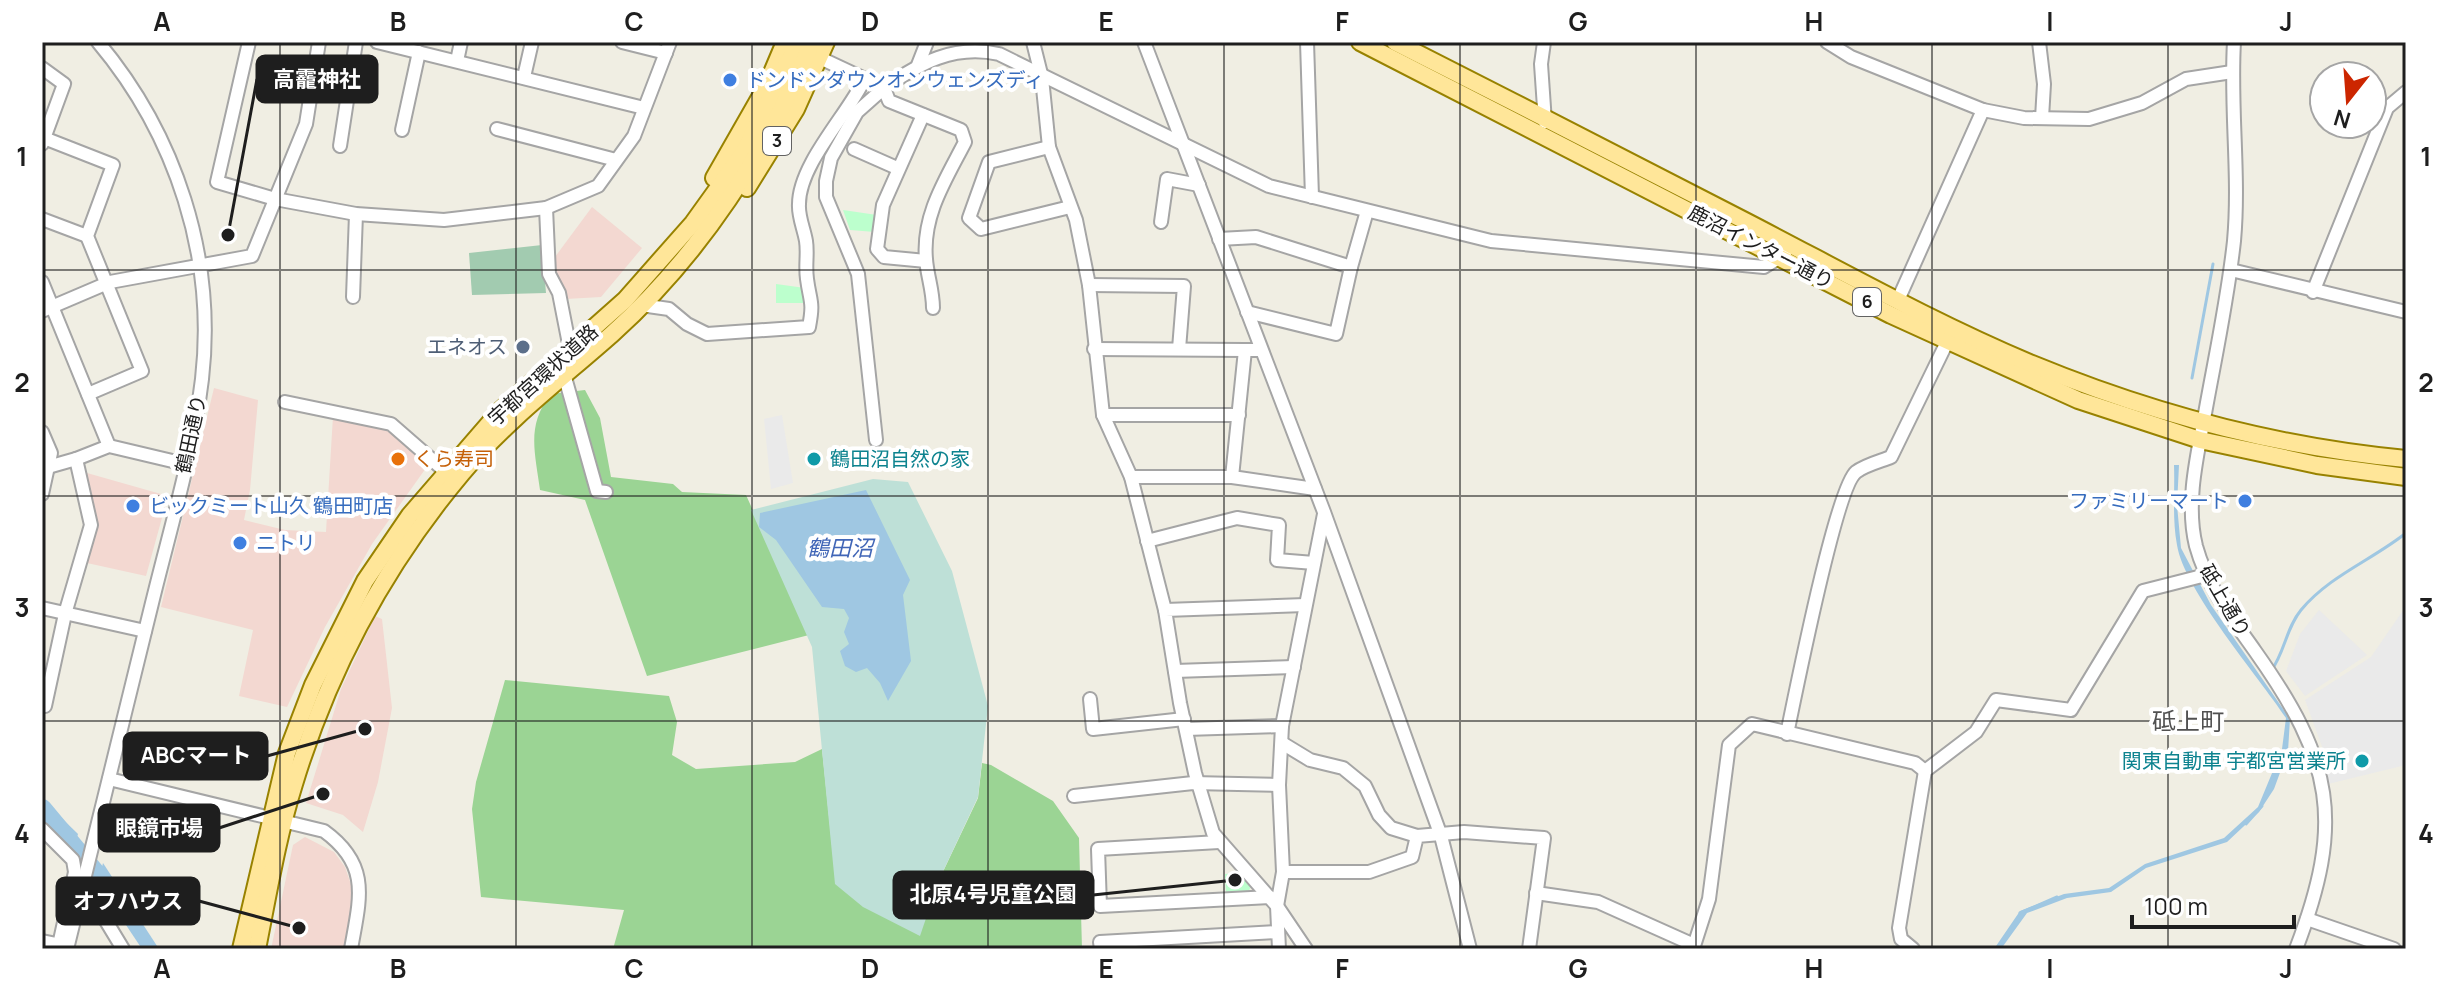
<svg xmlns="http://www.w3.org/2000/svg" width="2448" height="991" font-family="Manrope,'Noto Sans JP',sans-serif">
  <rect width="100%" height="100%" fill="#f0eee3"/>
  <g fill="#f3d8d1">
    <path d="M592,207l50,41 -41,49 -35,2 -14,-27v-11z"/>
    <path d="M214,388l44,12 -8,90 -6,30 41,10 41,2 7,-116 52,11 40,34 1,7 -54,76 -47,83 -38,80 -48,-11 14,-66 -92,-23z"/>
    <path d="M80,471l88,25 -22,80 -59,-13 10,-37z"/>
    <path d="M375,616l7,3 10,89 -14,74 -15,50 -20,-17 -37,-12 35,-114z"/>
    <path d="M305,837l29,15 11,15 10,29 -9,53h-75l22,-104z"/>
  </g>
  <g fill="#9bd494">
    <path d="M585,390l15,28 11,59 62,7 9,8 64,3 63,140 -162,41 -62,-176 -45,-10c-5,-38 -14,-65 11,-96z"/>
    <path d="M505,680l164,16 8,26 -5,33 24,14 99,-7 27,-13 14,135 83,51 20,-55 39,-82 4,-35 9,2 62,36 26,37 3,111h-469l11,-39 -143,-13 -9,-88 4,-27z"/>
  </g>
  <path fill="#bee0d7" d="M873,479l35,3 44,89 36,135 -10,91 -39,83 -19,56 -57,-29 -28,-23 -23,-237 -61,-137z"/>
  <path fill="#a2cbb0" d="M542,245l4,48 -74,2 -3,-42z"/>
  <g fill="#bcffcd">
    <path d="M843,210l34,5 -2,17 -25,-2z"/>
    <path d="M776,284l29,4 4,15h-33z"/>
    <path d="M1239,873l12,13 -3,7 -22,1 -1,-20z"/>
  </g>
  <g fill="#eaeaea">
    <path d="M782,415l11,68 -22,6 -7,-70z"/>
    <path d="M2406,606v159l-78,19 -4,-32 -19,-52 66,-43z"/>
    <path d="M2319,610l48,45 -62,41 -19,-25 14,-37z"/>
  </g>
  <g fill="#9fc7e2">
    <path d="M2174,465h5l-2,40 4,43 30,57 79,114 -2,32 -14,38 -15,23 -32,30 -81,26 -35,24 -44,6 -40,15 -26,36h-7l26,-38 44,-17 45,-6 36,-24 79,-26 34,-31 24,-58 4,-31c-28,-42 -102,-128 -109,-173 -5,-27 -2,-53 -3,-80z"/>
    <path d="M866,490l44,90 -7,15 8,66 -23,40 -8,-18 -13,-15 -11,4 -11,-6 -5,-15 9,-7 -5,-12 5,-14 -5,-9 -22,-2 -46,-67 -17,-13 1,-14z"/>
    <path d="M42,799l36,35 -4,13 -32,-29z"/>
    <path d="M103,863l56,86h-17l-44,-66z"/>
  </g>
  <g fill="none" stroke-linecap="round" stroke-linejoin="round">
    <g stroke="#9fc7e2" stroke-width="3">
      <path d="M2192,378l21,-114"/>
      <path d="M2271,671c14,-19 15,-43 30,-61 28,-34 71,-50 105,-77"/>
      <path d="M2246,824l16,-18"/>
      <path d="M2020,913l37,-16"/>
    </g>
    <path stroke="#9fc7e2" stroke-width="20" d="M42,809l74,89"/>
    <g stroke="#a5a5a5" stroke-width="16">
      <g id="minor">
        <path d="M249,42l-32,140 58,17 81,15 88,6 102,-12 52,-22 36,-50 36,-94"/>
        <path d="M377,42l267,66"/>
        <path d="M622,42l44,11"/>
        <path d="M1033,42l9,36 7,69 27,73 13,65 14,130 28,62 34,133"/>
        <path d="M1144,42l180,470 117,324 29,113"/>
        <path d="M1307,42l5,155"/>
        <path d="M1544,42l-3,22 4,58"/>
        <path d="M1827,42l24,15 132,53 -85,190"/>
        <path d="M2039,42l5,42 -2,34"/>
        <path d="M2234,42c-4,66 6,133 0,199 -6,56 -18,112 -28,167 -8,44 -21,94 -10,138 11,40 35,71 59,105 78,110 90,170 41,298"/>
        <path d="M820,58l64,30c36,-25 70,-44 115,-34l270,132 222,55 273,26 21,-13"/>
        <path d="M457,61l4,-19"/>
        <path d="M918,65l9,-23"/>
        <path d="M42,68l22,16 -22,60"/>
        <path d="M524,77l8,-35"/>
        <path d="M1983,110l41,8 65,1 53,-16 44,-24 46,-7"/>
        <path d="M923,115l-40,90 -6,44 7,8 42,4"/>
        <path d="M497,129l119,31"/>
        <path d="M402,130l17,-78"/>
        <path d="M44,138l69,27 -26,71 55,135 -54,23"/>
        <path d="M340,146l16,-104"/>
        <path d="M1049,147l-60,15 -20,56 12,11 89,-22"/>
        <path d="M854,149l43,19"/>
        <path d="M546,208l3,66 10,19 11,56"/>
        <path d="M42,219l45,17"/>
        <path d="M1161,222l6,-43 32,6"/>
        <path d="M1219,239l37,-2 95,30 -15,67 -89,-22"/>
        <path d="M1351,267l16,-56"/>
        <path d="M2231,270l175,42"/>
        <path d="M42,282l67,164"/>
        <path d="M1089,285l95,1 -5,63"/>
        <path d="M2313,292l74,-184 19,-16"/>
        <path d="M353,297l3,-83"/>
        <path d="M641,305l28,4 18,15 20,10 102,-7c5,-26 1,-25 -2,-48 -2,-13 1,-26 -1,-38 -2,-12 -8,-25 -7,-37 0,-40 49,-90 65,-124"/>
        <path d="M42,311l68,-29 142,-26 54,-132 13,-82"/>
        <path d="M1094,349l151,1"/>
        <path d="M564,374l33,117 9,1"/>
        <path d="M285,402l106,22 55,48"/>
        <path d="M1103,415h136"/>
        <path d="M42,432l9,21 -9,41"/>
        <path d="M876,440l-18,-166 -32,-77v-16l5,-23 26,-46 27,-24 5,13 72,29 4,12c-19,37 -43,73 -39,117 1,16 7,31 7,49"/>
        <path d="M76,459l33,-13 76,18"/>
        <path d="M1131,477h101l13,-127h16"/>
        <path d="M1232,477l83,12"/>
        <path d="M1147,541l90,-23 42,7 -2,35 37,3"/>
        <path d="M1305,605l-140,5 15,93 15,70 18,60 64,73 29,43"/>
        <path d="M42,608l103,23"/>
        <path d="M1175,671l119,-4"/>
        <path d="M1090,699l3,30 91,-10"/>
        <path d="M42,706h3l20,-92 26,-89 -15,-66 -28,8"/>
        <path d="M1186,729l96,-3"/>
        <path d="M1787,734c8,-38 49,-246 69,-262 9,-7 25,-11 35,-15l59,-121"/>
        <path d="M1282,743l28,17 33,8 22,18 14,29 12,13 26,8"/>
        <path d="M109,779l215,52c47,34 36,67 27,118"/>
        <path d="M1074,796l119,-13 86,2"/>
        <path d="M42,829l31,31 2,12 -16,73"/>
        <path d="M1219,842l-121,7 2,57 170,-9"/>
        <path d="M1283,872h86l43,-15 5,-21 47,-4 80,6 -15,111"/>
        <path d="M83,883l40,66"/>
        <path d="M1536,893l62,9 96,43"/>
        <path d="M2307,919l87,30"/>
        <path d="M42,941l24,5"/>
        <path d="M67,949c28,-116 57,-231 85,-346 18,-74 41,-149 50,-224 14,-122 -26,-244 -104,-337"/>
        <path d="M1101,949l-1,-7 178,-10"/>
        <path d="M1279,949l-2,-43 6,-34 -4,-87 3,-59 42,-212"/>
        <path d="M1693,949l16,-50 20,-154 23,-21 163,39 10,8"/>
        <path d="M1913,949l-12,-10 -2,-11 26,-157 51,-39 20,-32 75,10 72,-119 63,-16"/>
      </g>
    </g>
    <g stroke="#988200" stroke-width="20">
      <g id="major">
        <path d="M1360,42l531,273 187,85 122,40 117,25 89,12"/>
        <path d="M1395,42c117,59 234,119 350,179 95,49 189,102 287,143 119,49 246,83 374,95"/>
        <path d="M714,178l52,-91 19,-45"/>
        <path d="M747,188l49,-79 30,-67"/>
        <path d="M241,949l46,-196 26,-68 52,-104 45,-66 90,-104 125,-111 68,-77 51,-71 54,-110"/>
        <path d="M257,949c11,-55 20,-111 37,-165 35,-115 90,-218 168,-311 45,-53 99,-94 150,-139 88,-79 156,-183 200,-292"/>
      </g>
    </g>
    <use href="#minor" stroke="#fff" stroke-width="12"/>
    <use href="#major" stroke="#ffe699" stroke-width="16"/>
  </g>
  <path fill="none" stroke="#1e1e1e" stroke-width="2" stroke-opacity="0.55" d="M280,42v907M516,42v907M752,42v907M988,42v907M1224,42v907M1460,42v907M1696,42v907M1932,42v907M2168,42v907M42,270h2364M42,496h2364M42,721h2364"/>
  <g fill="#3f7fe0" stroke="#fff" stroke-width="3">
    <circle cx="730" cy="80" r="8"/>
    <circle cx="2245" cy="501" r="8"/>
    <circle cx="133" cy="506" r="8"/>
    <circle cx="240" cy="543" r="8"/>
  </g>
  <circle fill="#5c6f8a" stroke="#fff" stroke-width="3" cx="523" cy="347" r="8"/>
  <circle fill="#e8710a" stroke="#fff" stroke-width="3" cx="398" cy="459" r="8"/>
  <g fill="#0f9aa8" stroke="#fff" stroke-width="3">
    <circle cx="814" cy="459" r="8"/>
    <circle cx="2362" cy="761" r="8"/>
  </g>
  <g text-anchor="middle" stroke-width="8" stroke-linejoin="round" paint-order="stroke">
    <g fill="#fff" stroke="#626262" stroke-width="2">
      <rect x="763" y="127" width="28" height="28" rx="6"/>
      <rect x="1853" y="288" width="28" height="28" rx="6"/>
    </g>
    <g font-size="18" font-weight="bold" fill="#1e1e1e">
      <text x="777" y="147">3</text>
      <text x="1867" y="308">6</text>
    </g>
    <g font-size="20" fill="#366cbe" stroke="#fff" text-anchor="start">
      <text x="746" y="87">ドンドンダウンオンウェンズディ</text>
      <text x="2229" y="508" text-anchor="end">ファミリーマート</text>
      <text x="149" y="513">ビックミート山久 鶴田町店</text>
      <text x="256" y="550">ニトリ</text>
    </g>
    <g font-size="20" fill="#1e1e1e" stroke="#fff">
      <text transform="translate(1761 247) rotate(27)" y="7">鹿沼インター通り</text>
      <text transform="translate(543 375) rotate(-42)" y="7">宇都宮環状道路</text>
      <text transform="translate(191 434) rotate(-78)" y="7">鶴田通り</text>
      <text transform="translate(2225 601) rotate(60)" y="7">砥上通り</text>
    </g>
    <g font-size="20" fill="#4e5e75" stroke="#fff" text-anchor="end">
      <text x="507" y="354">エネオス</text>
    </g>
    <g font-size="20" fill="#c56008" stroke="#fff" text-anchor="start">
      <text x="414" y="466">くら寿司</text>
    </g>
    <g font-size="20" fill="#0d838f" stroke="#fff" text-anchor="start">
      <text x="830" y="466">鶴田沼自然の家</text>
      <text x="2346" y="768" text-anchor="end">関東自動車 宇都宮営業所</text>
    </g>
    <g font-size="22" font-style="italic" fill="#4166b7" stroke="#fff">
      <text x="840" y="556">鶴田沼</text>
    </g>
    <g font-size="24" fill="#515151" stroke="#fff">
      <text x="2188" y="730">砥上町</text>
    </g>
  </g>
  <path fill="none" stroke="#1e1e1e" stroke-width="3" d="M228 235L257 79M365 729L267 756M323 794L219 828M1235 880L1093 895M299 928L199 901"/>
  <g fill="#1e1e1e" stroke="#fff" stroke-width="3">
    <circle cx="228" cy="235" r="8"/>
    <circle cx="365" cy="729" r="8"/>
    <circle cx="323" cy="794" r="8"/>
    <circle cx="1235" cy="880" r="8"/>
    <circle cx="299" cy="928" r="8"/>
  </g>
  <g fill="#1e1e1e" stroke="#1e1e1e" stroke-width="3">
    <rect x="257" y="56" width="120" height="46" rx="8"/>
    <rect x="124" y="733" width="143" height="46" rx="8"/>
    <rect x="99" y="805" width="120" height="46" rx="8"/>
    <rect x="894" y="872" width="199" height="46" rx="8"/>
    <rect x="57" y="878" width="142" height="46" rx="8"/>
  </g>
  <g font-size="22" text-anchor="middle" font-weight="bold" fill="#fff">
    <text x="317" y="87">高靇神社</text>
    <text x="196" y="763">ABCマート</text>
    <text x="159" y="836">眼鏡市場</text>
    <text x="993" y="902">北原4号児童公園</text>
    <text x="128" y="909">オフハウス</text>
  </g>
  <rect width="2448" height="991" fill="none" stroke="#ffffff" stroke-width="88"/>
  <g transform="translate(2348 100) rotate(197)"><circle r="38" fill="#ffffff" stroke="#a5a5a5" stroke-width="2"/>
  <path d="M0-6L14 30L0 20L-14 30Z" fill="#cc2600"/>
  <text y="-12" font-size="22" font-weight="bold" text-anchor="middle" fill="#1e1e1e">N</text>
  </g>
  <path d="M2132 915v12h162v-12" fill="none" stroke="#1e1e1e" stroke-width="4"/>
  <text x="2144" y="915" font-size="24" fill="#1e1e1e" stroke="#ffffff" stroke-width="6" paint-order="stroke">100 m</text>
  <rect x="44" y="44" width="2360" height="903" fill="none" stroke="#1e1e1e" stroke-width="3"/>
  <g font-size="26" text-anchor="middle" font-weight="bold" fill="#1e1e1e">
    <text x="162" y="31">A</text>
    <text x="398" y="31">B</text>
    <text x="634" y="31">C</text>
    <text x="870" y="31">D</text>
    <text x="1106" y="31">E</text>
    <text x="1342" y="31">F</text>
    <text x="1578" y="31">G</text>
    <text x="1814" y="31">H</text>
    <text x="2050" y="31">I</text>
    <text x="2286" y="31">J</text>
    <text x="22" y="166">1</text>
    <text x="2426" y="166">1</text>
    <text x="22" y="392">2</text>
    <text x="2426" y="392">2</text>
    <text x="22" y="617">3</text>
    <text x="2426" y="617">3</text>
    <text x="22" y="843">4</text>
    <text x="2426" y="843">4</text>
    <text x="162" y="978">A</text>
    <text x="398" y="978">B</text>
    <text x="634" y="978">C</text>
    <text x="870" y="978">D</text>
    <text x="1106" y="978">E</text>
    <text x="1342" y="978">F</text>
    <text x="1578" y="978">G</text>
    <text x="1814" y="978">H</text>
    <text x="2050" y="978">I</text>
    <text x="2286" y="978">J</text>
  </g>
</svg>
